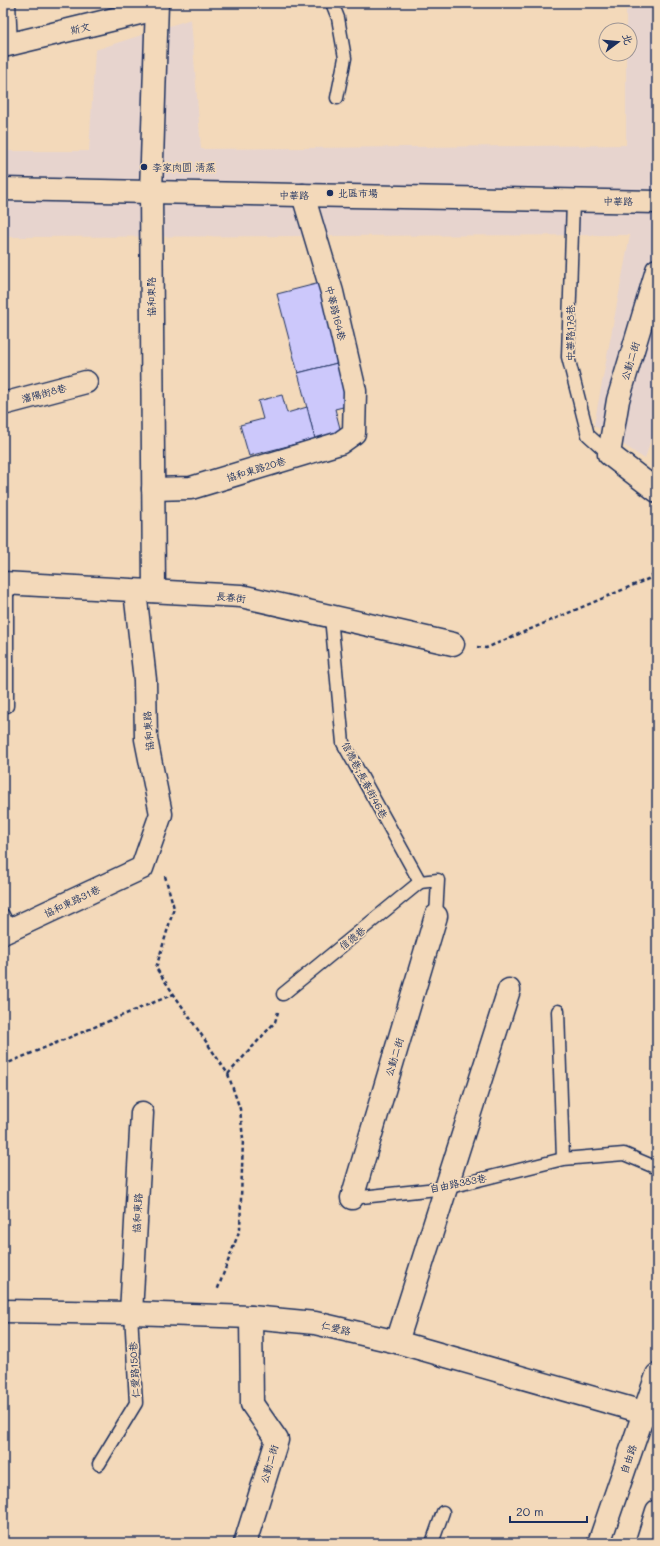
<svg xmlns="http://www.w3.org/2000/svg" width="660" height="1546" font-family="Mali,'LXGW WenKai TC',sans-serif">
  <rect width="100%" height="100%" fill="#f3d9ba"/>
  <filter id="ink" filterUnits="userSpaceOnUse"><feTurbulence type="fractalNoise" baseFrequency=".025" numOctaves="2"/><feDisplacementMap in="SourceGraphic" scale="8" xChannelSelector="R" yChannelSelector="G"/><feConvolveMatrix kernelMatrix="1 2 1 2 8 2 1 2 1" color-interpolation-filters="sRGB"/></filter>
  <g filter="url(#ink)">
    <path fill="#e7d4ce" d="M626,3h31v416l-12,40 -51,-34 36,-190 -627,2v-86h86l6,-101 96,-31 10,130 425,-4v-91h4v-24h-4z"/>
    <g fill="#ccc8fb" stroke="#1b2f5e">
      <path d="M320,283l21,79 -43,11 -21,-79z"/>
      <path d="M341,362l10,43 -16,4 6,23 -26,7 -17,-66z"/>
      <path d="M282,395l5,18 20,-6 8,32 -66,17 -9,-31 23,-6 -5,-18z"/>
    </g>
    <g fill="none" stroke-linecap="round" stroke-linejoin="round">
      <g stroke="#1b2f5e" stroke-width="15">
        <g id="lane">
          <path d="M9,3l2,41"/>
          <path d="M332,3l6,15 7,40 -8,40"/>
          <path d="M573,201l-5,156 20,78 21,19"/>
          <path d="M7,583v123"/>
          <path d="M331,617l12,126 77,139 18,-2 -2,36"/>
          <path d="M3,915l8,15"/>
          <path d="M283,994l137,-112"/>
          <path d="M558,1011l5,148"/>
          <path d="M352,1198l94,-10 117,-29 61,-5 33,14"/>
          <path d="M99,1464l37,-61 -5,-90"/>
          <path d="M432,1543l11,-31"/>
        </g>
      </g>
      <g stroke="#1b2f5e" stroke-width="25">
        <g id="street">
          <path d="M3,46l153,-37"/>
          <path d="M3,189l654,13"/>
          <path d="M657,270l-39,130 -9,54 48,37"/>
          <path d="M3,404l83,-22"/>
          <path d="M153,489l38,-1 149,-45 14,-10 1,-42 -23,-99 -29,-97"/>
          <path d="M3,583l238,13 212,48"/>
          <path d="M154,591l-3,-399 6,-189"/>
          <path d="M3,933l139,-65 19,-54 -15,-75 -1,-59 -10,-89"/>
          <path d="M352,1198l84,-282"/>
          <path d="M3,1311l128,2 120,4 64,6 82,19 260,74"/>
          <path d="M131,1313l11,-200"/>
          <path d="M397,1342l112,-352"/>
          <path d="M245,1543l32,-103 -25,-36 -1,-87"/>
        </g>
      </g>
      <g stroke="#1b2f5e" stroke-width="25">
        <g id="secondary">
          <path d="M599,1543l58,-168"/>
          <path d="M647,1543l10,-32"/>
        </g>
      </g>
      <g stroke="#1b2f5e" stroke-width="2.5" stroke-dasharray="4 3" stroke-linecap="butt">
        <path d="M477,647l9,1 162,-69 9,-9"/>
        <path d="M165,876l9,32 -18,60 72,106 12,35 3,30 -3,90 -23,62"/>
        <path d="M3,1065l171,-71"/>
        <path d="M228,1074l47,-52 3,-10"/>
      </g>
      <use href="#lane" stroke="#f3d9ba" stroke-width="12"/>
      <use href="#street" stroke="#f3d9ba" stroke-width="22"/>
      <use href="#secondary" stroke="#f3d9ba" stroke-width="22"/>
    </g>
  </g>
  <g fill="#1b2f5e" stroke="#f3d9ba" stroke-width="1.5">
    <circle cx="144" cy="167" r="4"/>
    <circle cx="330" cy="193" r="4"/>
  </g>
  <g text-anchor="middle" stroke-width="3.5" stroke-linejoin="round" paint-order="stroke">
    <g font-size="10" fill="#1b2f5e" stroke="#f3d9ba">
      <text transform="translate(80 28) rotate(-13)" y="4">斯文</text>
      <text transform="translate(294 195) rotate(1)" y="4">中華路</text>
      <text transform="translate(618 201) rotate(1)" y="4">中華路</text>
      <text transform="translate(151 297) rotate(-90)" y="4">協和東路</text>
      <text transform="translate(336 313) rotate(76)" y="4">中華路164巷</text>
      <text transform="translate(570 333) rotate(-90)" y="4">中華路178巷</text>
      <text transform="translate(630 361) rotate(-73)" y="4">公勤二街</text>
      <text transform="translate(44 393) rotate(-15)" y="4">瀋陽街8巷</text>
      <text transform="translate(256 469) rotate(-17)" y="4">協和東路20巷</text>
      <text transform="translate(231 597) rotate(6)" y="4">長春街</text>
      <text transform="translate(148 731) rotate(-94)" y="4">協和東路</text>
      <text transform="translate(365 780) rotate(62)" y="4">信德巷;長春街46巷</text>
      <text transform="translate(72 901) rotate(-25)" y="4">協和東路31巷</text>
      <text transform="translate(352 938) rotate(-39)" y="4">信德巷</text>
      <text transform="translate(394 1057) rotate(-73)" y="4">公勤二街</text>
      <text transform="translate(458 1183) rotate(-11)" y="4">自由路383巷</text>
      <text transform="translate(137 1213) rotate(-87)" y="4">協和東路</text>
      <text transform="translate(336 1328) rotate(13)" y="4">仁愛路</text>
      <text transform="translate(134 1370) rotate(-93)" y="4">仁愛路150巷</text>
      <text transform="translate(628 1459) rotate(-71)" y="4">自由路</text>
      <text transform="translate(269 1464) rotate(-74)" y="4">公勤二街</text>
    </g>
    <g font-size="10" fill="#1b2f5e" stroke="#f3d9ba" text-anchor="start">
      <text x="152" y="171">李家肉圆 清蒸</text>
      <text x="338" y="197">北區市場</text>
    </g>
  </g>
  <rect width="660" height="1546" fill="none" stroke="#f3d9ba" stroke-width="16"/>
  <rect x="8" y="8" width="644" height="1530" fill="none" stroke="#1b2f5e" stroke-width="1.5" filter="url(#ink)"/>
  <g transform="translate(618 42) rotate(74)"><circle r="19" fill="#f3d9ba" stroke="#9d9595"/>
  <path d="M0-3L7 15L0 10L-7 15Z" fill="#1b2f5e"/>
  <text y="-6" font-size="11" font-weight="bold" text-anchor="middle" fill="#1b2f5e">北</text>
  </g>
  <path d="M510 1516v6h77v-6" fill="none" stroke="#1b2f5e" stroke-width="2"/>
  <text x="516" y="1516" font-size="12" fill="#1b2f5e" stroke="#f3d9ba" stroke-width="3" paint-order="stroke">20 m</text>
</svg>
